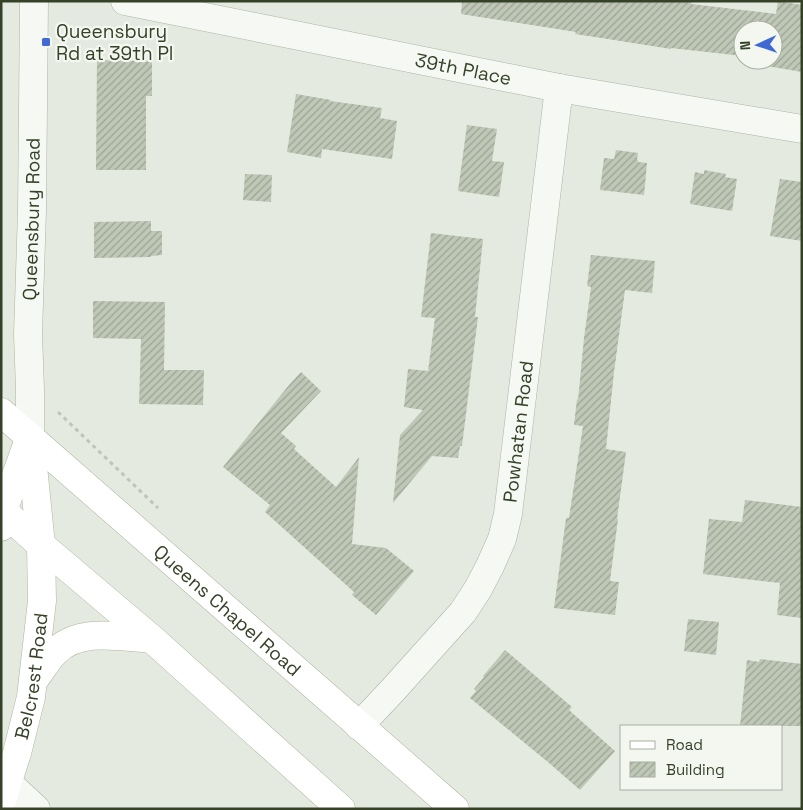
<svg xmlns="http://www.w3.org/2000/svg" width="803" height="810" font-family="'Space Grotesk',sans-serif">
  <defs>
    <pattern id="building-hatch" width="6" height="6" patternUnits="userSpaceOnUse" patternTransform="scale(1.25)"><rect width="6" height="6" fill="#bfc7b7"/><path d="M-1 1l2-2M0 6l6-6M5 7l2-2" fill="none" stroke="#9ca395"/></pattern>
  </defs>
  <rect width="100%" height="100%" fill="#e5eae0"/>
  <g fill="url(#building-hatch)">
    <path d="M462,1h230l-1,3 85,10 2,-13 24,4v67l-35,-6 1,-6h5v-30h-30v26l-72,-8v1l-76,-12 -20,-3 1,-2 -115,-18z"/>
    <path d="M97,60l55,1v35h-6v74h-50z"/>
    <path d="M296,94l35,6 -1,1 52,7 -2,10 17,3 -5,38 -70,-10 -1,9 -34,-6z"/>
    <path d="M467,125l30,4 -5,32 12,1 -5,35 -41,-6z"/>
    <path d="M616,150l22,3 -1,7h1v2l9,1 -3,32 -44,-5 4,-32 10,1z"/>
    <path d="M704,170l22,4 -1,3 12,2 -5,32 -42,-7 5,-32 9,2z"/>
    <path d="M245,174l27,1 -1,27 -28,-2z"/>
    <path d="M780,179l22,3v59l-32,-5z"/>
    <path d="M151,221v10h11v24l-11,1v1l-57,1v-36z"/>
    <path d="M431,233l52,6 -8,78h3l-16,129h-2l-2,12 -26,-2 -39,47 7,-68 23,-25 -19,-3 4,-38 20,2 7,-53 -14,-1z"/>
    <path d="M591,255l64,6 -3,32 -27,-3 -11,82 -8,77 20,3 -9,67h1l-8,62 9,1 -4,33 -61,-7 12,-90h3l14,-92 -9,-1 3,-26 1,1 6,-62 7,-51 -4,-1z"/>
    <path d="M93,301l72,1 -1,68h40l-1,35 -64,-1 2,-65 -48,-1z"/>
    <path d="M301,372l20,19 -40,42 15,13 -2,3 42,38 23,-30 -7,87 34,4 28,23 -38,44 -24,-20 2,-3 -89,-80 5,-7 -47,-38 66,-82z"/>
    <path d="M745,500l57,7v111l-25,-3 3,-32 -77,-9 6,-55 33,3z"/>
    <path d="M688,619l31,3 -3,33 -32,-4z"/>
    <path d="M505,650l67,57 -3,3 46,41 -35,39 -31,-27 -79,-65 6,-7 -2,-2 10,-12 -1,-1z"/>
    <path d="M760,659l42,5v62h-62l7,-66 12,2z"/>
  </g>
  <g fill="none" stroke-linecap="round" stroke-linejoin="round">
    <g stroke="#adb4a5" stroke-width="29">
      <g id="minor">
        <path id="s1" d="M125,1l434,87 243,41"/>
        <path id="s2" d="M30,437v-47l-2,-56 4,-123 2,-210"/>
        <path id="s3" d="M359,726l33,-35 71,-79 15,-23 12,-23 12,-27 6,-25 51,-426"/>
        <path d="M1,781l7,2 28,26"/>
      </g>
    </g>
    <g stroke="#abb69f" stroke-width="29">
      <g id="major">
        <path id="s4" d="M1,412l454,397"/>
        <path d="M1,509l40,36 111,94 189,170"/>
        <path d="M1,527l2,-16 24,-66"/>
        <path d="M34,680c7,-9 13,-20 21,-28 25,-25 65,-15 97,-13"/>
        <path id="s5" d="M1,803l16,-50 14,-56 11,-96 -1,-56 -11,-108"/>
      </g>
    </g>
    <path stroke="#bfc5ba" stroke-width="3" stroke-dasharray="4 4" stroke-linecap="butt" d="M58,412l100,96"/>
    <use href="#minor" stroke="#f5f8f3" stroke-width="28"/>
    <use href="#major" stroke="#fff" stroke-width="28"/>
  </g>
  <rect fill="#4069d4" stroke="#f4f7f0" stroke-width="2" x="41" y="37" width="10" height="10" rx="2.5"/>
  <g text-anchor="middle" stroke-width="4.5" stroke-linejoin="round" paint-order="stroke">
    <g font-size="19" fill="#354228" stroke="#f4f7f0" text-anchor="start">
      <text x="56" y="38">Queensbury<tspan x="56" dy="22">Rd at 39th Pl</tspan></text>
    </g>
    <g font-size="19" fill="#354228" stroke="#f4f7f0">
      <text dy="7" stroke="none"><textPath href="#s1" startOffset="345">39th Place</textPath></text>
      <text dy="7" stroke="none"><textPath href="#s2" startOffset="218">Queensbury Road</textPath></text>
      <text dy="7" stroke="none"><textPath href="#s3" startOffset="346">Powhatan Road</textPath></text>
      <text dy="7" stroke="none"><textPath href="#s4" startOffset="301">Queens Chapel Road</textPath></text>
      <text dy="7" stroke="none"><textPath href="#s5" startOffset="131">Belcrest Road</textPath></text>
    </g>
  </g>
  <rect width="803" height="810" fill="none" stroke="#354228" stroke-width="5"/>
  <rect x="620" y="725" width="162" height="65" fill="#f4f7f0" stroke="#a8afa0"/>
  <rect x="630" y="741" width="25" height="8" fill="#ffffff" stroke="#a8afa0"/>
  <text x="666" y="750" font-size="15" fill="#354228">Road</text>
  <rect x="630" y="762" width="25" height="15" fill="url(#building-hatch)" stroke="#a8afa0"/>
  <text x="666" y="775" font-size="15" fill="#354228">Building</text>
  <g transform="translate(758 45) rotate(267)"><circle r="24" fill="#f4f7f0" stroke="#a8afa0"/>
  <path d="M0-4L9 19L0 12L-9 19Z" fill="#4069d4"/>
  <text y="-8" font-size="14" font-weight="bold" text-anchor="middle" fill="#354228">N</text>
  </g>
</svg>
